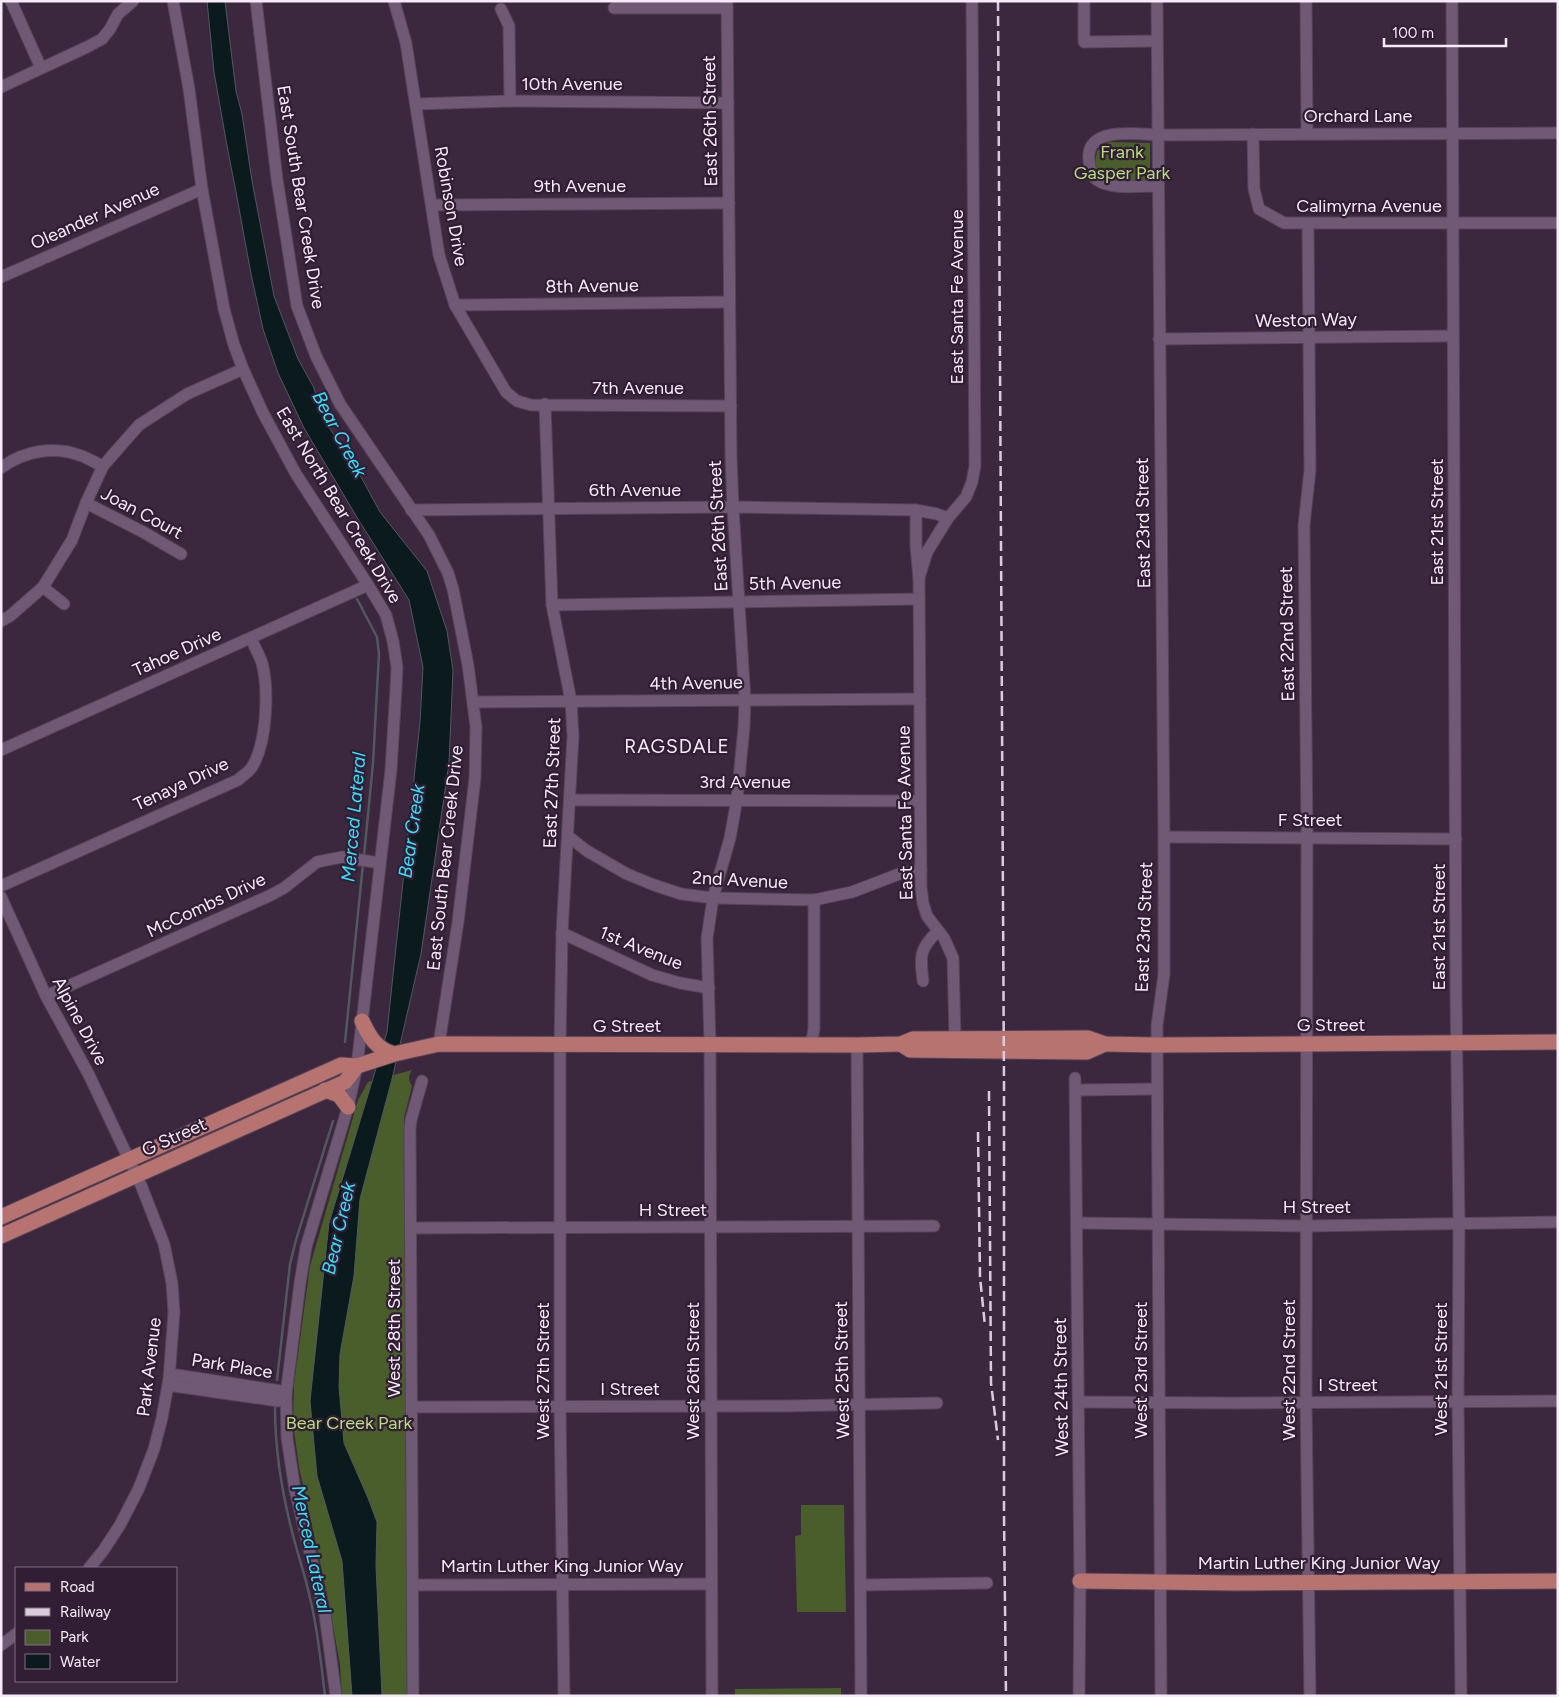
<svg xmlns="http://www.w3.org/2000/svg" width="1559" height="1697" font-family="Figtree,sans-serif">
  <rect width="100%" height="100%" fill="#3b273e"/>
  <g fill="#4a5e2b">
    <path d="M1109,142l41,1v37c-16,1 -55,9 -55,-17 0,-4 2,-8 2,-12z"/>
    <path d="M412,1070c-4,6 -4,10 0,16l-8,32v21l3,557h-65l-2,-31 -11,-62 -30,-136 -6,-44 1,-39 16,-118 48,-166 10,-18z"/>
    <path d="M801,1505h43l2,107h-49l-2,-76 6,-1z"/>
    <path d="M841,1688v8h-106v-7z"/>
  </g>
  <path fill="#0b1a1d" stroke="#52585f" d="M207,1h18l11,90 6,23 10,67 22,115 24,63 15,27 15,40 26,38 26,48 47,59 20,60 6,39 -4,93 -28,191 -29,125 -32,120 -6,77 -14,78 -1,33 5,56 24,55 9,24 -1,44 6,130h-30l-10,-135 -25,-85 -7,-75 19,-178 58,-191 33,-310 3,-55 -14,-67 -51,-81 -54,-91 -26,-55 -15,-44 -12,-55 -15,-82 -9,-46 -13,-74z"/>
  <g fill="none" stroke-linecap="round" stroke-linejoin="round">
    <g stroke="#52585f" stroke-width="2.5">
      <path d="M357,599l20,38 2,17 -6,109 -9,93"/>
      <path d="M345,1042l18,-178"/>
      <path d="M277,1380l13,-116 6,-24 37,-119"/>
      <path d="M275,1408c0,45 8,91 20,135 5,18 11,36 15,55 8,32 11,65 15,98"/>
    </g>
    <g stroke="#554458" stroke-width="13">
      <g id="minor">
        <path d="M11,1l30,67"/>
        <path d="M173,1l16,88 13,100 22,120 10,36 9,24 20,44 33,61 72,111 18,30 7,26 4,26 -1,21 -5,82 -34,296 -9,41 -42,140 -6,36 -14,112 1,43 8,52 30,125 11,81"/>
        <path d="M256,1l21,178 20,127 19,50 24,48 89,131 19,38 5,16 15,76 8,62 -1,51 -17,144 -19,122"/>
        <path d="M394,1l12,42 33,212 16,50 51,87 11,9 14,4 200,1"/>
        <path d="M1084,1v41l73,-1"/>
        <path d="M1157,1l7,836v137l-7,52 4,670"/>
        <path d="M1306,1l1,133"/>
        <path d="M1452,1l4,995 3,227 -1,179 3,294"/>
        <path d="M614,8h113"/>
        <path d="M501,9l8,17 1,75"/>
        <path d="M1,87l86,-40 15,-8 8,-10 8,-15 15,-13"/>
        <path d="M416,104l94,-3 218,2"/>
        <path d="M1253,134l1,55 5,20 25,14h274"/>
        <path d="M1158,186c-17,0 -47,4 -61,-6 -7,-5 -7,-13 -8,-20 -4,-34 49,-26 69,-25l400,-2"/>
        <path d="M432,205l297,-2"/>
        <path d="M1308,224l2,246 -6,55 3,313 -1,564 4,294"/>
        <path d="M1,277l201,-88"/>
        <path d="M455,305l274,-3"/>
        <path d="M1159,339l294,-3"/>
        <path d="M545,404l7,201 19,96 2,35 -11,197 -2,112v362l4,289"/>
        <path d="M1,468c22,-17 54,-23 81,-12 7,3 14,7 21,10"/>
        <path d="M86,503l57,29 38,22"/>
        <path d="M411,510l322,-3 183,3 21,4 11,4"/>
        <path d="M916,510v37l3,31 2,309 2,16 4,13 17,22 9,20 2,80"/>
        <path d="M919,578l8,-26 21,-34 18,-21 6,-15 3,-16 -3,-465"/>
        <path d="M43,587l21,17"/>
        <path d="M552,605l367,-6"/>
        <path d="M1,621l9,-5 33,-29 29,-47 14,-37 17,-37 36,-41 48,-31 56,-25"/>
        <path d="M473,702l447,-3"/>
        <path d="M1,750l367,-165"/>
        <path d="M570,800l350,1"/>
        <path d="M568,836l19,15 40,23 27,11 27,9 32,4 101,2 38,-8 47,-18 22,-4"/>
        <path d="M1164,837l292,2"/>
        <path d="M1,886l237,-106c4,-4 11,-8 14,-13 15,-24 17,-78 10,-104 -3,-9 -8,-17 -11,-25"/>
        <path d="M1,897l45,99 43,79 52,110 23,59 8,39 2,29 -5,67 -7,39 -8,31 -15,39 -19,37 -17,26 -14,17"/>
        <path d="M562,933l90,42 28,8 29,5"/>
        <path d="M923,981c-3,-25 -4,-32 15,-50"/>
        <path d="M46,996l223,-100 15,-8 33,-26 25,-5 38,6"/>
        <path d="M811,1045l3,-16v-129"/>
        <path d="M857,1045l4,651"/>
        <path d="M1075,1078l5,503 -1,115"/>
        <path d="M1076,1090l81,-1"/>
        <path d="M1077,1223l229,3 252,-4"/>
        <path d="M411,1228l523,-2"/>
        <path d="M177,1375l104,16 5,4 -8,6 -104,-15 -5,-7z"/>
        <path d="M1079,1402l154,1 325,-2"/>
        <path d="M412,1407l374,-1 151,-3"/>
        <path d="M413,1585l298,-1"/>
        <path d="M861,1585l126,-2"/>
        <path d="M1,1645l15,-11"/>
        <path d="M413,1696l-3,-567 1,-9 11,-39"/>
        <path d="M712,1696l-2,-651 -3,-107 6,-40 17,-60 7,-39 7,-72 1,-27 -12,-193 -2,-50 -4,-456"/>
      </g>
    </g>
    <g stroke="#554458" stroke-width="17">
      <g id="major">
        <path d="M362,1021c7,15 14,28 32,33"/>
        <path d="M901,1044l9,6 177,2 18,-8"/>
        <path d="M325,1090l14,5 9,12"/>
        <path d="M1,1217l340,-152 16,1 37,-12 45,-10 418,1 44,-1 12,-5 175,-1 17,6 52,1 401,-3"/>
        <path d="M1,1236l344,-154 12,-16"/>
        <path d="M1080,1581l155,2 323,-2"/>
      </g>
    </g>
    <use href="#minor" stroke="#705974" stroke-width="11"/>
    <use href="#major" stroke="#b7736f" stroke-width="15"/>
    <g stroke="#daccdc" stroke-width="2.5" stroke-dasharray="10 5" stroke-linecap="butt">
      <path d="M998,1l6,1082v433l2,180"/>
      <path d="M989,1091l2,292 7,57"/>
      <path d="M978,1132l2,145 5,49"/>
    </g>
  </g>
  <g text-anchor="middle" stroke-width="4.5" stroke-linejoin="round" paint-order="stroke">
    <g font-size="18" fill="#f7eaf9" stroke="#311d34">
      <text x="572" y="90">10th Avenue</text>
      <text x="1358" y="122">Orchard Lane</text>
      <text transform="translate(710 121) rotate(-91)" y="6">East 26th Street</text>
      <text x="580" y="192">9th Avenue</text>
      <text transform="translate(301 197) rotate(81)" y="6">East South Bear Creek Drive</text>
      <text transform="translate(451 206) rotate(80)" y="6">Robinson Drive</text>
      <text x="1369" y="212">Calimyrna Avenue</text>
      <text transform="translate(95 216) rotate(-24)" y="6">Oleander Avenue</text>
      <text transform="translate(592 286) rotate(-1)" y="6">8th Avenue</text>
      <text transform="translate(957 297) rotate(-90)" y="6">East Santa Fe Avenue</text>
      <text transform="translate(1306 320) rotate(-1)" y="6">Weston Way</text>
      <text x="638" y="394">7th Avenue</text>
      <text x="635" y="496">6th Avenue</text>
      <text transform="translate(339 505) rotate(59)" y="6">East North Bear Creek Drive</text>
      <text transform="translate(142 513) rotate(28)" y="6">Joan Court</text>
      <text transform="translate(1437 522) rotate(-90)" y="6">East 21st Street</text>
      <text transform="translate(1143 523) rotate(-91)" y="6">East 23rd Street</text>
      <text transform="translate(718 526) rotate(-93)" y="6">East 26th Street</text>
      <text transform="translate(795 583) rotate(-1)" y="6">5th Avenue</text>
      <text transform="translate(1287 634) rotate(-91)" y="6">East 22nd Street</text>
      <text transform="translate(177 652) rotate(-24)" y="6">Tahoe Drive</text>
      <text transform="translate(696 683) rotate(-1)" y="6">4th Avenue</text>
      <text x="745" y="788">3rd Avenue</text>
      <text transform="translate(552 783) rotate(-88)" y="6">East 27th Street</text>
      <text transform="translate(181 784) rotate(-25)" y="6">Tenaya Drive</text>
      <text transform="translate(905 813) rotate(-91)" y="6">East Santa Fe Avenue</text>
      <text x="1310" y="826">F Street</text>
      <text transform="translate(445 858) rotate(-84)" y="6">East South Bear Creek Drive</text>
      <text transform="translate(740 880) rotate(3)" y="6">2nd Avenue</text>
      <text transform="translate(206 905) rotate(-25)" y="6">McCombs Drive</text>
      <text transform="translate(1144 927) rotate(-88)" y="6">East 23rd Street</text>
      <text transform="translate(1439 927) rotate(-90)" y="6">East 21st Street</text>
      <text transform="translate(641 948) rotate(22)" y="6">1st Avenue</text>
      <text transform="translate(80 1021) rotate(62)" y="6">Alpine Drive</text>
      <text x="1331" y="1031">G Street</text>
      <text x="627" y="1032">G Street</text>
      <text transform="translate(174 1137) rotate(-24)" y="6">G Street</text>
      <text x="1317" y="1213">H Street</text>
      <text x="673" y="1216">H Street</text>
      <text transform="translate(394 1328) rotate(-90)" y="6">West 28th Street</text>
      <text transform="translate(232 1366) rotate(9)" y="6">Park Place</text>
      <text transform="translate(149 1367) rotate(-83)" y="6">Park Avenue</text>
      <text transform="translate(1441 1369) rotate(-90)" y="6">West 21st Street</text>
      <text transform="translate(842 1370) rotate(-91)" y="6">West 25th Street</text>
      <text transform="translate(1141 1370) rotate(-90)" y="6">West 23rd Street</text>
      <text transform="translate(1289 1370) rotate(-90)" y="6">West 22nd Street</text>
      <text transform="translate(543 1371) rotate(-90)" y="6">West 27th Street</text>
      <text transform="translate(693 1371) rotate(-90)" y="6">West 26th Street</text>
      <text x="1348" y="1391">I Street</text>
      <text transform="translate(1061 1387) rotate(-91)" y="6">West 24th Street</text>
      <text x="630" y="1395">I Street</text>
      <text x="1319" y="1569">Martin Luther King Junior Way</text>
      <text x="562" y="1572">Martin Luther King Junior Way</text>
    </g>
    <g font-size="18" fill="#b5de79" stroke="#311d34">
      <text x="1122" y="158">Frank<tspan x="1122" dy="21">Gasper Park</tspan></text>
      <text x="349" y="1429">Bear Creek Park</text>
    </g>
    <g font-size="19" font-style="italic" fill="#33e1fc" stroke="#311d34">
      <text transform="translate(340 434) rotate(62)" y="7">Bear Creek</text>
      <text transform="translate(353 817) rotate(-85)" y="7">Merced Lateral</text>
      <text transform="translate(411 831) rotate(-82)" y="7">Bear Creek</text>
      <text transform="translate(338 1228) rotate(-77)" y="7">Bear Creek</text>
      <text transform="translate(312 1549) rotate(78)" y="7">Merced Lateral</text>
    </g>
    <g font-size="19" letter-spacing="1" fill="#f7eaf9" stroke="#311d34">
      <text x="677" y="753">RAGSDALE</text>
    </g>
  </g>
  <rect width="1559" height="1697" fill="none" stroke="#f7eaf9" stroke-width="5"/>
  <rect x="15" y="1567" width="162" height="115" fill="#311d34" stroke="#806f83"/>
  <rect x="25" y="1583" width="25" height="8" fill="#b7736f" stroke="#806f83"/>
  <text x="60" y="1592" font-size="15" fill="#f7eaf9">Road</text>
  <rect x="25" y="1608" width="25" height="8" fill="#daccdc" stroke="#806f83"/>
  <text x="60" y="1617" font-size="15" fill="#f7eaf9">Railway</text>
  <rect x="25" y="1630" width="25" height="15" fill="#4a5e2b" stroke="#806f83"/>
  <text x="60" y="1642" font-size="15" fill="#f7eaf9">Park</text>
  <rect x="25" y="1654" width="25" height="15" fill="#0b1a1d" stroke="#806f83"/>
  <text x="60" y="1667" font-size="15" fill="#f7eaf9">Water</text>
  <path d="M1384 38v8h122v-8" fill="none" stroke="#f7eaf9" stroke-width="2.5"/>
  <text x="1392" y="38" font-size="15" fill="#f7eaf9" stroke="#311d34" stroke-width="4" paint-order="stroke">100 m</text>
</svg>
